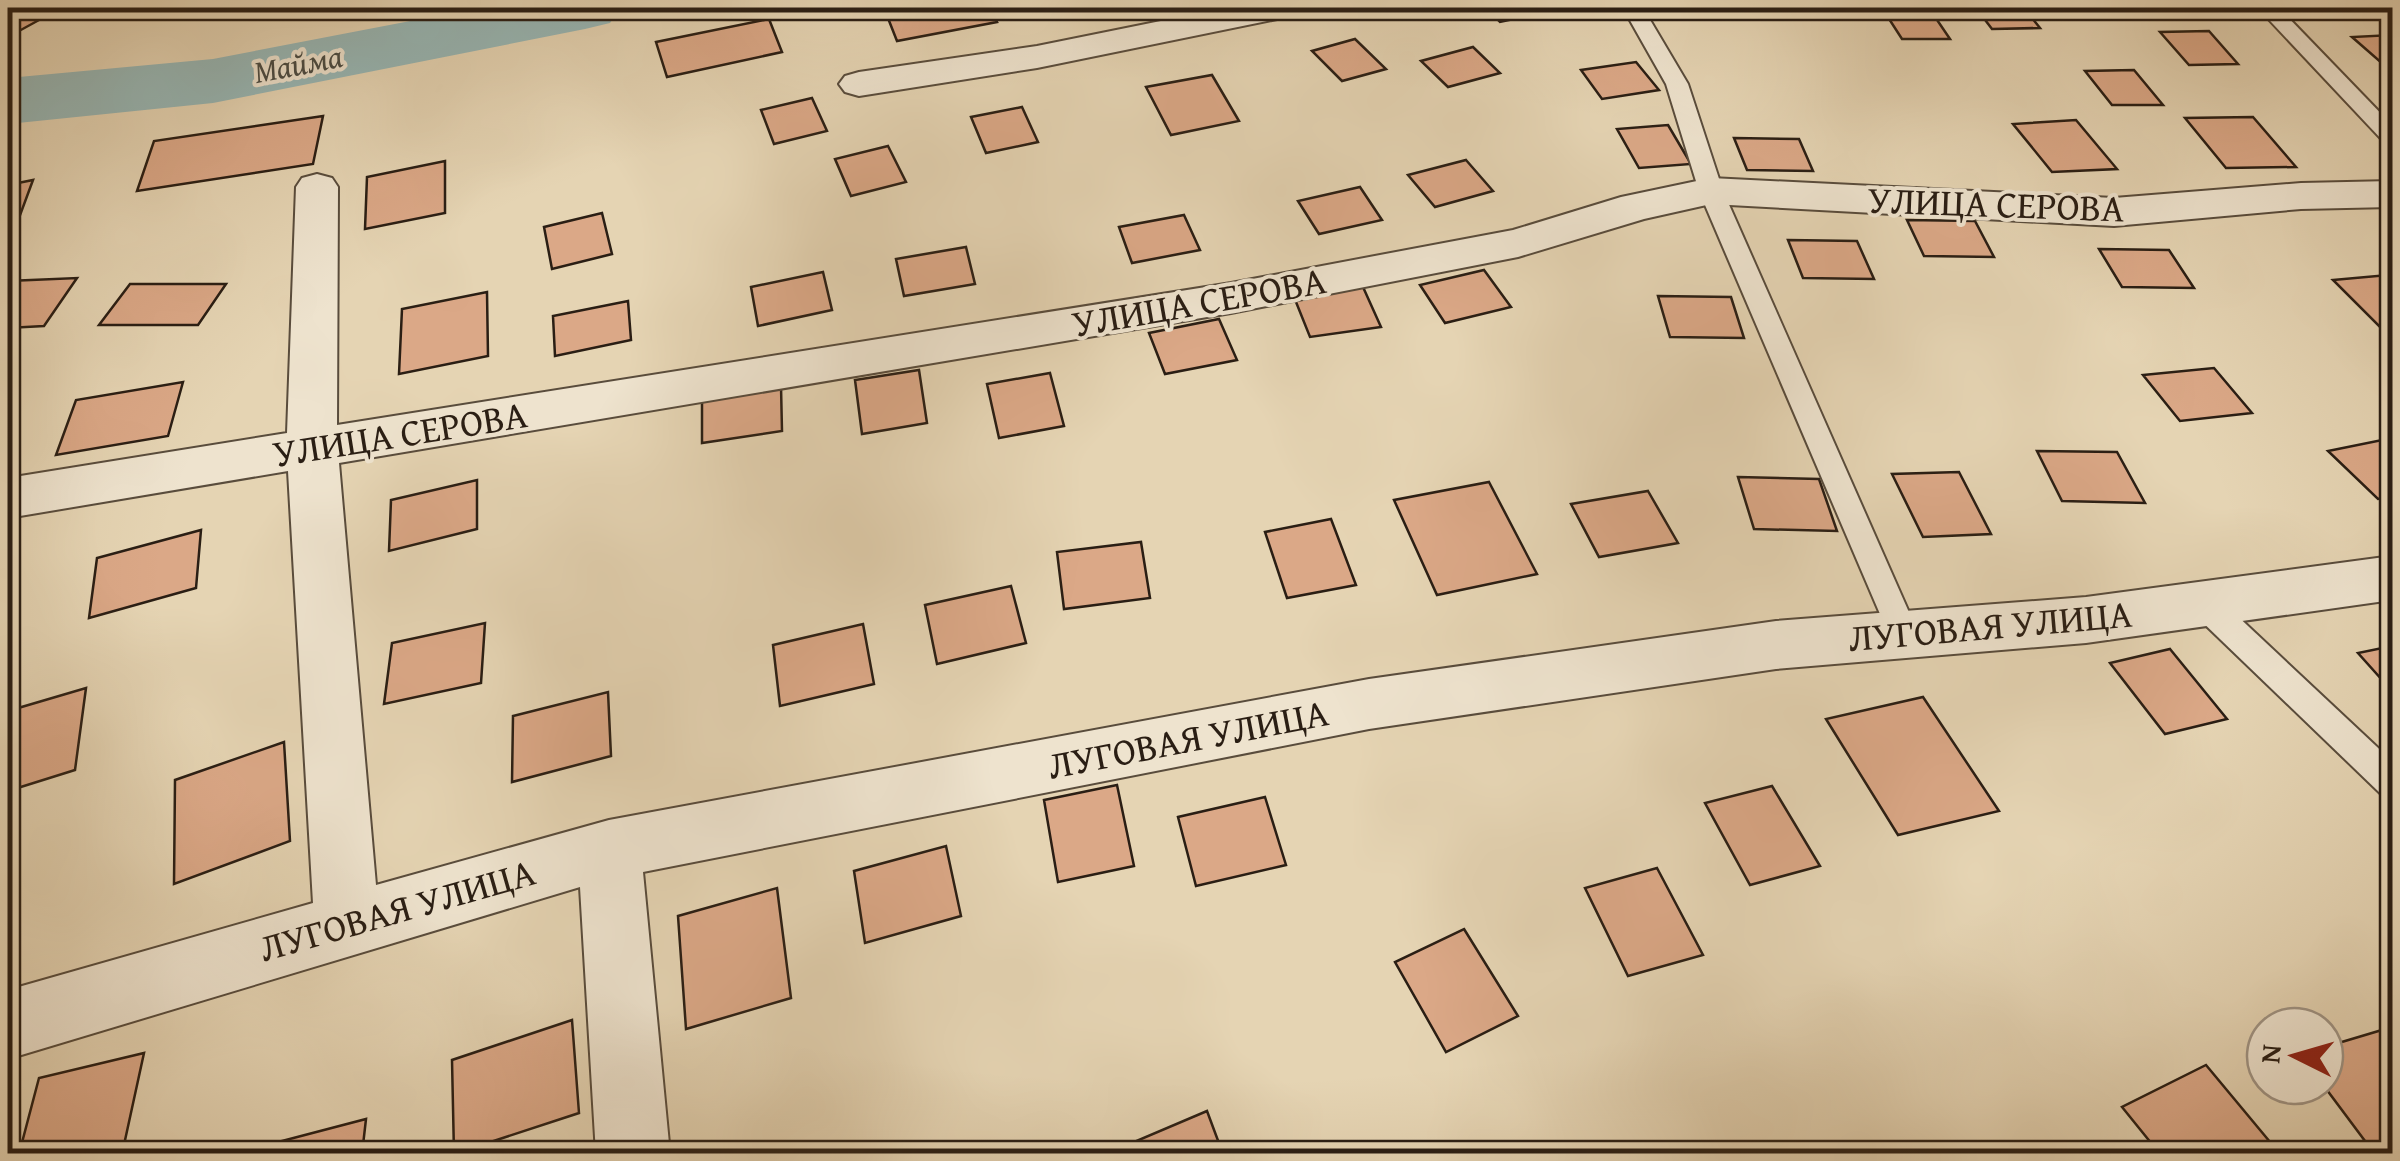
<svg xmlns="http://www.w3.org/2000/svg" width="2400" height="1161" font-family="'Gentium Book Plus',serif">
  <rect width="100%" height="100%" fill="#e5d4b3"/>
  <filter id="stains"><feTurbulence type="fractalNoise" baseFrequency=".002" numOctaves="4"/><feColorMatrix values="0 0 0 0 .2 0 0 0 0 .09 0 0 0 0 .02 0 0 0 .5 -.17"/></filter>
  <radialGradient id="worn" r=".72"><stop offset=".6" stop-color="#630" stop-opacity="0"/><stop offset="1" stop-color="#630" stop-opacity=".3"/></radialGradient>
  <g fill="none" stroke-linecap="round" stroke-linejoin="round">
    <path fill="#98b7b5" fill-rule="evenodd" d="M478,8h142l-10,15 -25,6 -372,74 -205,21v-46l205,-19z"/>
  </g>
  <g fill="#dba887" stroke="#2a1e14" stroke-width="2.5">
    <path d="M8,8h53l-53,29z"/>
    <path d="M884,8h106l7,14 -100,19z"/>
    <path d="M1486,8h80l-66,14z"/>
    <path d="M1882,8h47l21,31h-48z"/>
    <path d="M1976,8h48l16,20 -48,1z"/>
    <path d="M769,19l13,33 -115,25 -11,-35z"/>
    <path d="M2209,31l29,33 -49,1 -29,-33z"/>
    <path d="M2392,35v29l-8,1 -32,-28z"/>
    <path d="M1355,39l31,30 -44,12 -30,-30z"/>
    <path d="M1473,47l27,26 -52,14 -27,-26z"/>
    <path d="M1636,62l23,28 -57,9 -21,-29z"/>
    <path d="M2134,70l29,35h-51l-27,-34z"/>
    <path d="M1212,75l27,46 -68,14 -25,-48z"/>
    <path d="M812,98l15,33 -53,13 -13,-34z"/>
    <path d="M1022,107l16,35 -52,11 -15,-36z"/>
    <path d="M323,116l-10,48 -176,27 17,-50z"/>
    <path d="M2253,117l43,50 -70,1 -41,-50z"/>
    <path d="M2076,120l41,49 -65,3 -39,-48z"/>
    <path d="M1668,125l23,39 -52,4 -22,-39z"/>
    <path d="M1734,138l65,1 14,32 -66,-1z"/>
    <path d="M888,146l18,36 -55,14 -16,-37z"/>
    <path d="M1466,160l27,31 -58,16 -27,-32z"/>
    <path d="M445,161v52l-80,16 2,-52z"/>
    <path d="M33,180l-14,38 -11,2v-35z"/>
    <path d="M1360,187l22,33 -63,14 -21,-33z"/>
    <path d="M602,213l10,41 -60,15 -8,-42z"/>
    <path d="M1184,215l16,35 -68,13 -13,-36z"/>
    <path d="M1907,220l68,1 19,36 -70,-1z"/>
    <path d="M1788,240l69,1 17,38 -71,-1z"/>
    <path d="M966,247l9,37 -71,12 -8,-37z"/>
    <path d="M2099,249l70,1 25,38 -72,-1z"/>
    <path d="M1484,270l27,37 -66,16 -25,-38z"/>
    <path d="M823,272l9,38 -74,16 -7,-39z"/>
    <path d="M2388,275l4,4v48l-11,1 -48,-48z"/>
    <path d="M77,278l-33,48 -36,2v-47z"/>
    <path d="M130,284h96l-28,41h-99z"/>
    <path d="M1363,287l18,40 -71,10 -16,-40z"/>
    <path d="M487,292l1,64 -89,18 3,-65z"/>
    <path d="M1658,296l73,1 13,41 -74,-1z"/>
    <path d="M628,301l3,39 -76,16 -2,-40z"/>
    <path d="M1219,319l18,41 -72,14 -16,-41z"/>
    <path d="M2214,368l38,45 -72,8 -37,-46z"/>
    <path d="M919,370l8,53 -65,11 -7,-54z"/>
    <path d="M1050,373l14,53 -65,12 -12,-54z"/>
    <path d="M183,382l-15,54 -112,19 20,-55z"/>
    <path d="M781,386l1,45 -80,12v-45z"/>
    <path d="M2392,438v59l-14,2 -50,-48z"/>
    <path d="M2037,451l80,1 28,51 -83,-2z"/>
    <path d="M1959,472l32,62 -68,3 -31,-63z"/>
    <path d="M1738,477l81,2 18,52 -83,-2z"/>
    <path d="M477,480v49l-88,22 2,-51z"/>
    <path d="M1489,482l48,92 -100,21 -43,-95z"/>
    <path d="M1648,491l30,52 -79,14 -28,-53z"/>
    <path d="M1331,519l25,66 -69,13 -22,-66z"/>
    <path d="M201,530l-5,58 -107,30 8,-60z"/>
    <path d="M1141,542l9,56 -86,11 -7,-57z"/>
    <path d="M1011,586l15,57 -89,21 -12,-59z"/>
    <path d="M485,623l-4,60 -97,21 8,-61z"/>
    <path d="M863,624l11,60 -94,22 -7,-61z"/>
    <path d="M2392,646v45l-34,-38z"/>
    <path d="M2170,649l57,70 -62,15 -55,-71z"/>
    <path d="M86,688l-11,82 -67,21v-80z"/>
    <path d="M608,692l3,64 -99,26 1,-66z"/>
    <path d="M1923,697l76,114 -101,24 -72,-116z"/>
    <path d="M284,742l6,99 -116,43 1,-104z"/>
    <path d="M1117,785l17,81 -76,16 -14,-82z"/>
    <path d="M1772,786l48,80 -70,19 -45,-82z"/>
    <path d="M1265,797l21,68 -90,21 -18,-69z"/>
    <path d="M946,846l15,70 -96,27 -11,-72z"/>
    <path d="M1657,868l46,87 -75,21 -43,-88z"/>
    <path d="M777,888l14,110 -105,31 -8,-113z"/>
    <path d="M1464,929l54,87 -72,36 -51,-90z"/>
    <path d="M572,1020l7,93 -125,41 -2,-94z"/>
    <path d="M2392,1027v121l-18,5 -50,-67 1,-39z"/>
    <path d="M144,1053l-22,101h-103l20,-76z"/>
    <path d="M2206,1065l74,89h-120l-38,-47z"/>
    <path d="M1207,1111l16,43h-115v-1z"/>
    <path d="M366,1119l-4,35h-104l1,-7z"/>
  </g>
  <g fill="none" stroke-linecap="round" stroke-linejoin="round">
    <g stroke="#594c3c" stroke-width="4">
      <g id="lane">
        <path d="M1623,8h20l45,76 35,107 196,444 -4,9 -11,4 -11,-4 -4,-9 -190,-444 -33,-107z"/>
        <path d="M2258,8h21l113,117v19l-8,-2z"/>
        <path d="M2205,593l11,3 176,165v36l-12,-4 -186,-179 -4,-9 4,-9z"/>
      </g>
    </g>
    <g stroke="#594c3c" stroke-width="4">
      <g id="street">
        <path d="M1225,8h70l-5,8 -13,3 -240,49 -178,28 -14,-4 -6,-8 6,-8 14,-4 178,-26z"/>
        <path d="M317,174l15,4 6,9 -1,238 894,-142 282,-53 108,-33 90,-19 403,20 187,-15 91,-2v26l-91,2 -187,17 -403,-22 -67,15 -126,38 -287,56 -892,150 37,422 233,-65 760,-141 407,-58 310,-24 306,-41v44l-306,43 -310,26 -407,60 -726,143 27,282h-74l-16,-267 -572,172v-69l305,-87 -25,-432 -280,47v-40l279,-45 9,-246 6,-9z"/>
      </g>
    </g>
    <use href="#lane" fill="#eee3ce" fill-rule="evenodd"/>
    <use href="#street" fill="#eee3ce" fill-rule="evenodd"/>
  </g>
  <g text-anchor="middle" stroke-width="8" stroke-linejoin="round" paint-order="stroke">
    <g font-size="32" font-style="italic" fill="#4b4c44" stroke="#eee3ce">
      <text transform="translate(298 64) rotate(-11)" y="11">Майма</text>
    </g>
    <g font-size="38" fill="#2a1e14" stroke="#eee3ce">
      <text transform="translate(1996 204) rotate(2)" y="13">УЛИЦА СЕРОВА</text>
      <text transform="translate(1199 302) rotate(-10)" y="13">УЛИЦА СЕРОВА</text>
      <text transform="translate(400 434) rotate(-9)" y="13">УЛИЦА СЕРОВА</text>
      <text transform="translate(1990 626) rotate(-5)" y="13">ЛУГОВАЯ УЛИЦА</text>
      <text transform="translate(1188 739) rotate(-11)" y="13">ЛУГОВАЯ УЛИЦА</text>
      <text transform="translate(397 910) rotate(-16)" y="13">ЛУГОВАЯ УЛИЦА</text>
    </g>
  </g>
  <rect width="2400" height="1161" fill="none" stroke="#e5d4b3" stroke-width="40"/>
  <rect x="10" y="10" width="2380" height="1141" fill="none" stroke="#2a1e14" stroke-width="5"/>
  <rect x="20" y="20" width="2360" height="1121" fill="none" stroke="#2a1e14" stroke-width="2.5"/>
  <g transform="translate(2295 1056) rotate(275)"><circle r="48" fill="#eee3ce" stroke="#a09484" stroke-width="2.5"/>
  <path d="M0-8L18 38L0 25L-18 38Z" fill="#8f2418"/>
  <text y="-15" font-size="28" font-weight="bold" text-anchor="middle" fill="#2a1e14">N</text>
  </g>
  <rect width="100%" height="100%" filter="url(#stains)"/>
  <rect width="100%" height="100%" fill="url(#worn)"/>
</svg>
